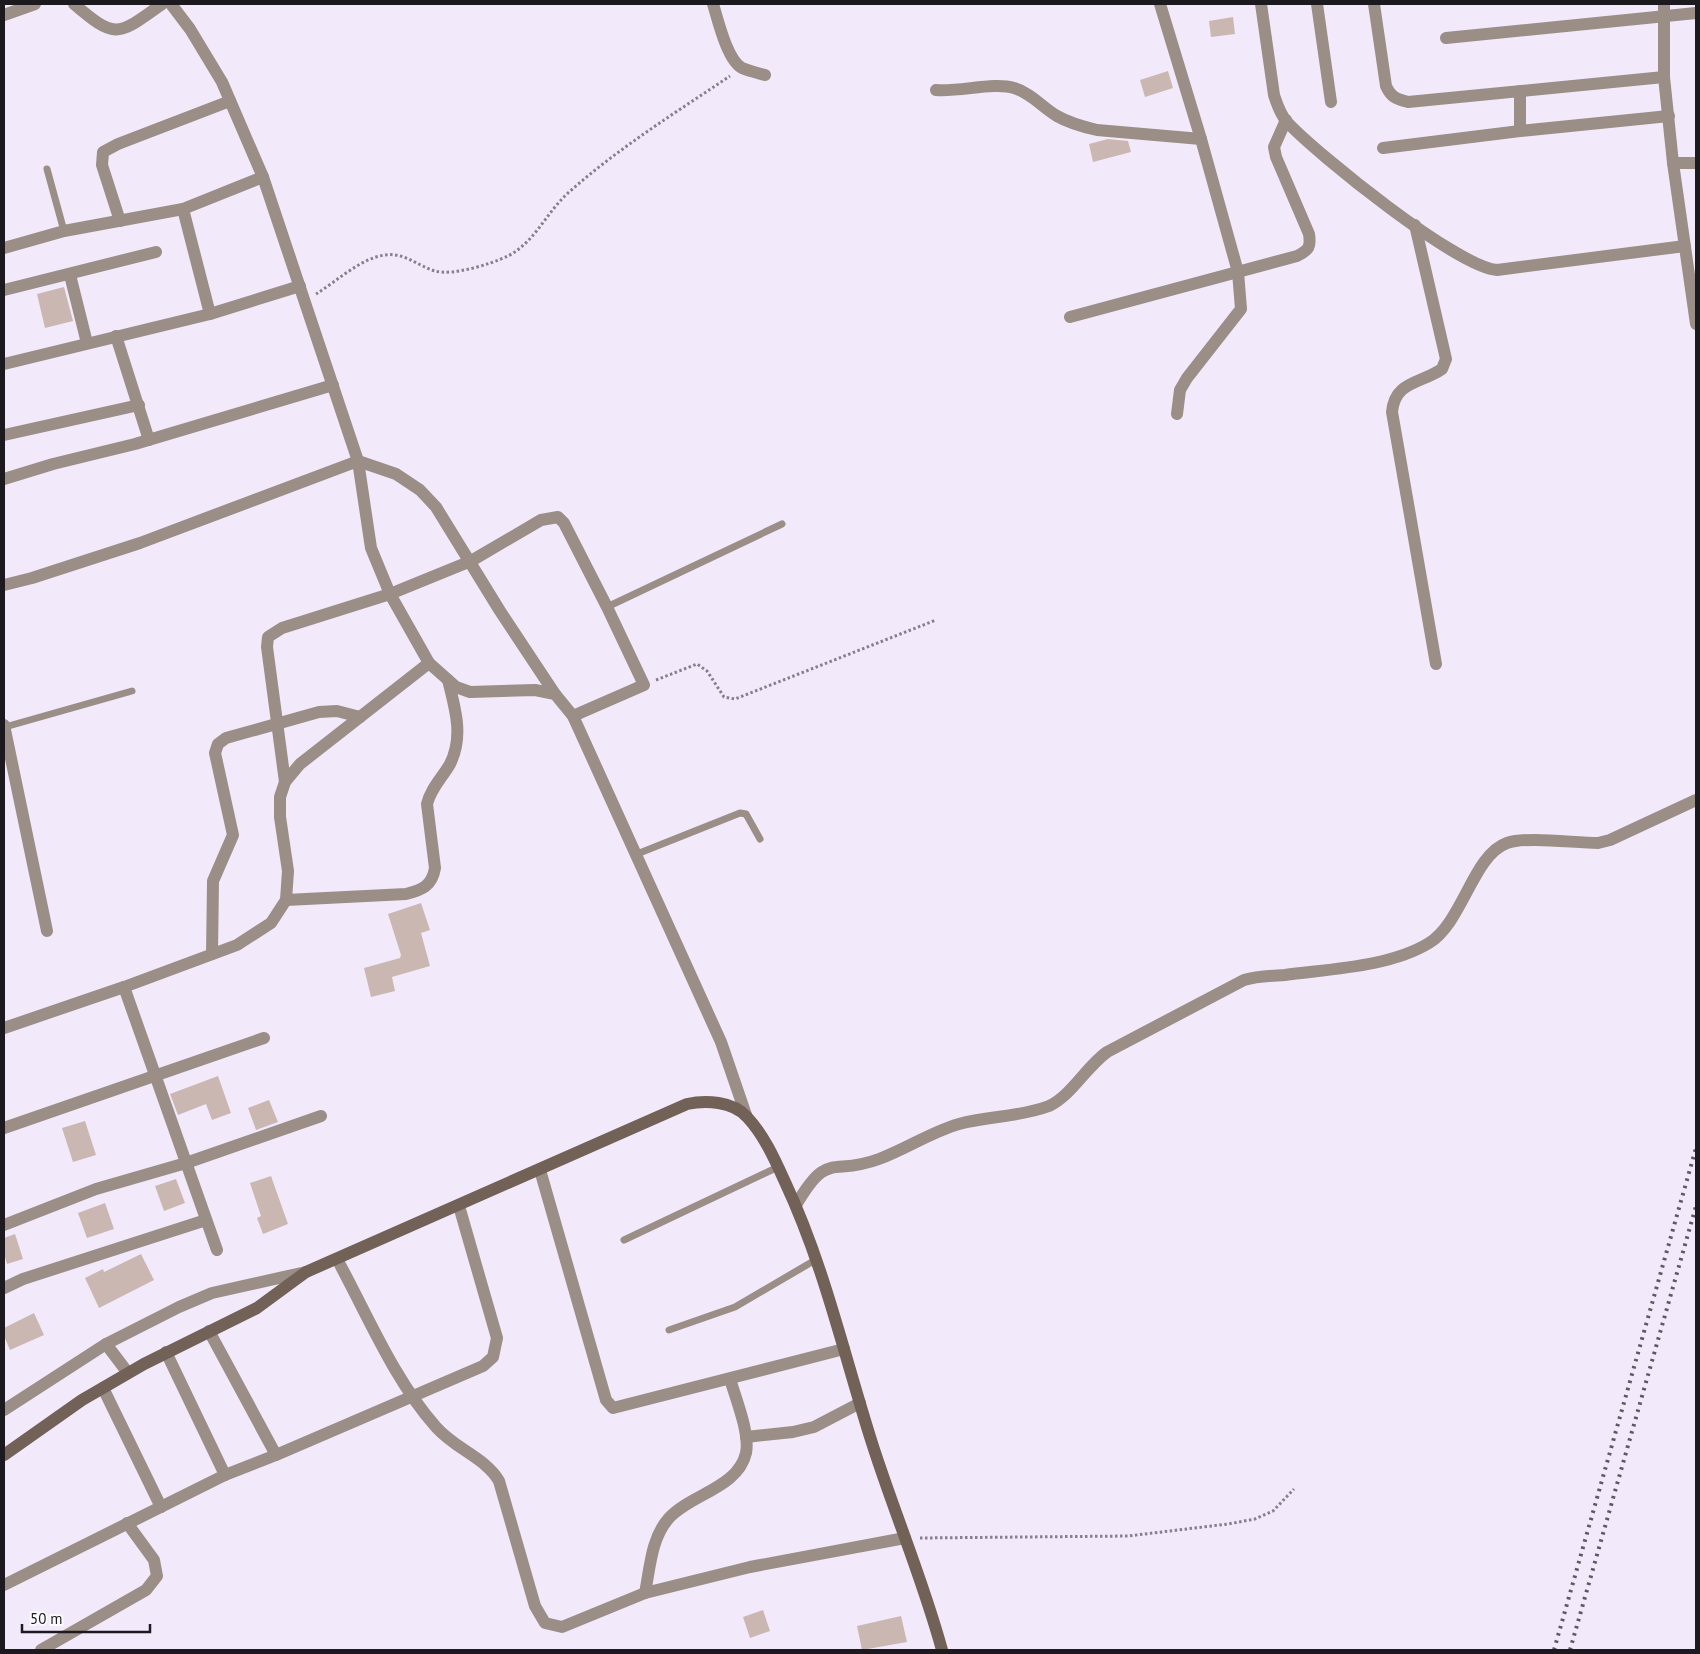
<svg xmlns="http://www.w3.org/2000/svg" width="1700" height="1654" font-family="'PT Sans',sans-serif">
  <rect width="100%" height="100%" fill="#f2eafb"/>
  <g fill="#cbb7b2">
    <path d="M1233,17l2,17 -24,3 -2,-16z"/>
    <path d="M1168,71l5,17 -28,9 -5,-17z"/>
    <path d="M1108,139l20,2 3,11 -38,10 -4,-18z"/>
    <path d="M64,287l9,34 -28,7 -8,-34z"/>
    <path d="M421,903l9,27 -9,3 9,33 -38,11 3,14 -24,6 -7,-29 36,-10 1,-3 -13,-41z"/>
    <path d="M218,1076l13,37 -19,7 -6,-16 -28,11 -8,-21z"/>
    <path d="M269,1100l9,22 -22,8 -8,-22z"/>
    <path d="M85,1121l11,34 -23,7 -11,-34z"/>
    <path d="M271,1176l17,48 -25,10 -6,-16 4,-2 -11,-33z"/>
    <path d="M176,1179l9,24 -21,8 -9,-25z"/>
    <path d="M105,1203l9,26 -27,9 -9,-25z"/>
    <path d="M15,1234l8,25 -16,5 -3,-10v-16z"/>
    <path d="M141,1254l13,26 -55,28 -14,-30 18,-9 1,3z"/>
    <path d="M34,1313l10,22 -34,15 -6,-14v-8z"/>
    <path d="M763,1610l7,21 -20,7 -7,-21z"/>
    <path d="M901,1616l6,26 -45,8 -5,-24z"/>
  </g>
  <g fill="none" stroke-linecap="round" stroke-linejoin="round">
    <g stroke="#85808b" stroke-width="3" stroke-dasharray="2.5 2.5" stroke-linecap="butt">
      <path d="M316,294c21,-13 45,-36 69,-39 19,-3 33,11 50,16 18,5 56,-7 73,-15 27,-14 38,-43 60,-63 49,-44 107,-80 162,-117"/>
      <path d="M656,680l41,-16 10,7 17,26 11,2 201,-79"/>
      <path d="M920,1538l208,-2 100,-12 27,-5 18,-8 21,-22"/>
    </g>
    <g stroke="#9a8e87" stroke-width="7">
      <path d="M47,169l17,62"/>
      <path d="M607,607l175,-83"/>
      <path d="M5,727l127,-36"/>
      <path d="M637,854l103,-41 6,1 14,25"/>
      <path d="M624,1240l154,-73"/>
      <path d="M669,1330l66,-23 82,-48"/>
    </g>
    <g stroke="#9a8e87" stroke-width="12">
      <path d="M74,4c43,37 44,31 88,0"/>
      <path d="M171,4l19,25 32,53 41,95 95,284 13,87 19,46 39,69 27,24 14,5 65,-2 20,4 18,22 148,326 25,73"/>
      <path d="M713,4c5,16 14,56 29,64 7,3 16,5 23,7"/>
      <path d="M1160,4l41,135"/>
      <path d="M1261,4l13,91c3,9 6,19 13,27 31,33 170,145 210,148l188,-24"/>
      <path d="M1317,4l14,98"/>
      <path d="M1374,4l12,82c5,11 10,13 22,16l256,-25"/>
      <path d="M1664,4v73l9,86 23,161"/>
      <path d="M4,15l31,-11"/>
      <path d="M1446,38l250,-25"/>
      <path d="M936,90c24,2 58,-8 78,-2 17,5 28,19 43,28 12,7 27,11 40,14l104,9 37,133 3,37 -54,69 -7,12 -3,24"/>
      <path d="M1520,91v40"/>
      <path d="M1383,148l137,-17 149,-15"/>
      <path d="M1673,163h23"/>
      <path d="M183,209l27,105"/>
      <path d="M120,221l-18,-56 1,-13 15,-8 112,-43"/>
      <path d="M1415,225l31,134 -4,10c-22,15 -47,12 -50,43l44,252"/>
      <path d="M4,248l60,-17 119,-22 80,-32"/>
      <path d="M70,275l17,68"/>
      <path d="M4,290l152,-38"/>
      <path d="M1070,317l227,-61c12,-6 14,-9 12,-22l-33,-77 -2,-10 12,-27"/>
      <path d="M116,336l33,104"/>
      <path d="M4,364l206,-50 90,-28"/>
      <path d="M4,435l135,-30"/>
      <path d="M4,479l49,-15 82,-20 198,-59"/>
      <path d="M4,585l28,-7 108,-35 218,-82 38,13 24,16 16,17 64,104 55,83"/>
      <path d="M4,725l43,206"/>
      <path d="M285,782l-18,-135 1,-10 14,-9 108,-34 81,-33 70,-41 17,-3 6,6 43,84 37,78 -71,31"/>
      <path d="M286,900l120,-6c16,-4 26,-8 29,-26l-8,-64c4,-16 15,-26 23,-40 14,-28 5,-56 -2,-84"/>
      <path d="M212,954l1,-73 20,-46 -18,-82 3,-9 8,-6 93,-26 18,-1 23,6"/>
      <path d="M124,987l93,263"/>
      <path d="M4,1028l120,-41 113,-42 34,-22 15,-23 2,-29 -8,-54v-20l5,-15 15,-18 129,-101"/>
      <path d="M4,1128l260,-90"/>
      <path d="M540,1170l66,230 7,8 231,-59"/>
      <path d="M796,1205c33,-56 35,-28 83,-46 27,-10 52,-27 80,-35 30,-8 61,-7 90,-18 22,-10 37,-39 58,-54l137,-72c14,-4 26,-4 41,-5 44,-6 105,-8 144,-32 34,-21 44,-88 78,-100 20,-7 67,0 91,0l12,-3 86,-40"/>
      <path d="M4,1225l92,-36 90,-26 135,-47"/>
      <path d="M337,1259c30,55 57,121 99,168 19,22 50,31 63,54l36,125 10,17 17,4 83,-34 105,-26 155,-29"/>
      <path d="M4,1288l19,-9 183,-59"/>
      <path d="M209,1331l67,124"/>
      <path d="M106,1344l22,29"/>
      <path d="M166,1352l59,123"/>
      <path d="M103,1388l58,119"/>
      <path d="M4,1410l102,-66 73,-37 33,-14 94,-21"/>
      <path d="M746,1437l47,-5 21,-5 46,-24"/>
      <path d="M4,1585l221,-110 51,-20 207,-89 10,-9 4,-19 -38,-132"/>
      <path d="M645,1593c5,-25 6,-55 24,-75 22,-24 69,-30 77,-65 4,-19 -10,-54 -16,-74"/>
      <path d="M41,1650l105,-60 11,-14 -3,-16 -27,-37"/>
    </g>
    <path stroke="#726157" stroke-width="12" d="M4,1455l78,-55 62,-36 113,-56 49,-36 381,-168c18,-4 46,-3 60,13 17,18 28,43 38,65 39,83 59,173 87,261 22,69 51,137 70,207"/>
    <g stroke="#5d5962" stroke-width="4" stroke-dasharray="2.5 5" stroke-linecap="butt">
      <path d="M1554,1650l142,-502"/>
      <path d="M1570,1650l126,-444"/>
    </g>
  </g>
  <rect width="1700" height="1654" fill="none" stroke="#1c191f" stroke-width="10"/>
  <path d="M22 1624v8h128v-8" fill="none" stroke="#1c191f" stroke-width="2.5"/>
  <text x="30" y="1624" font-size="15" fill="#1c191f" stroke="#fcfafe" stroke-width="4" paint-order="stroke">50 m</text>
</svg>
